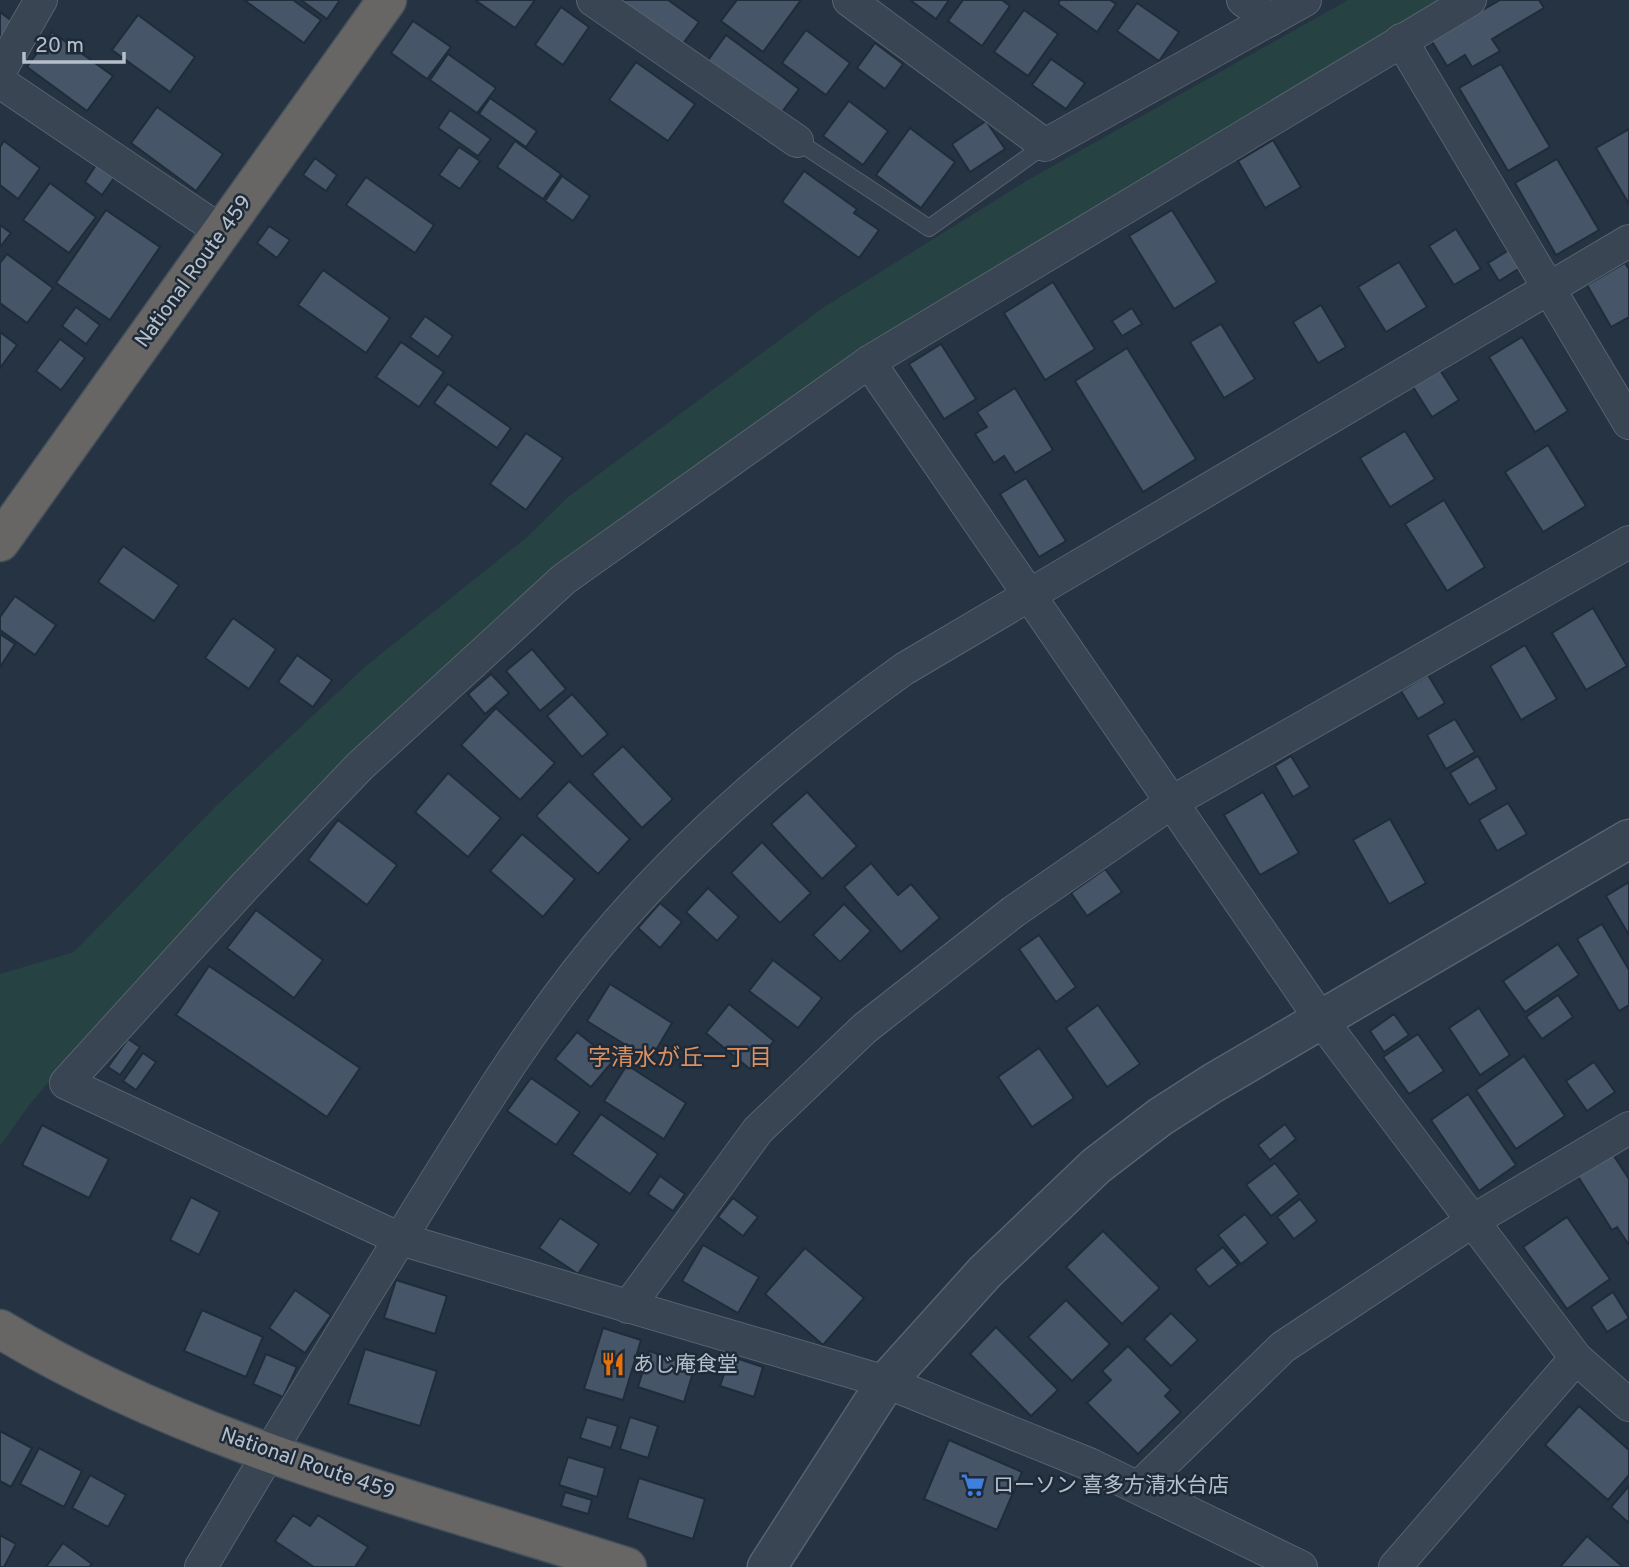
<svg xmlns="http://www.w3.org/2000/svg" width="1629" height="1567" font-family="Overpass,'Noto Sans JP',sans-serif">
  <rect width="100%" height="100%" fill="#253342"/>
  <path fill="#274243" d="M1348,0h103l-602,367 -527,426 -192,194 -100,117 -30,42v-172l74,-22 143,-147 150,-140 160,-128 41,-40 256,-190 204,-127z"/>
  <g fill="#465567" stroke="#202c39" stroke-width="2">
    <path d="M244,0h49l28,20 -17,23z"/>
    <path d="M301,0h39l-13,19z"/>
    <path d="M475,0h60l-20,28z"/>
    <path d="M613,0h55l31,22 -20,27z"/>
    <path d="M737,0h64l-38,52 -42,-31z"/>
    <path d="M910,0h39l-13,19z"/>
    <path d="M963,0h39l8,6 -28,40 -34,-25z"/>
    <path d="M1060,0h50l6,4 -19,28 -39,-28z"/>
    <path d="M1500,0h39l5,8 -52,31 8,12 -28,16 -7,-12 -18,11 -16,-26z"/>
    <path d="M1137,3l42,29 -20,29 -42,-30z"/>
    <path d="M561,7l28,20 -26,38 -28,-20z"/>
    <path d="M1024,10l34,24 -30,42 -34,-24z"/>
    <path d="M0,12l16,12 -11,15 -5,-4z"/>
    <path d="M138,15l57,42 -25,35 -58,-42z"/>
    <path d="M413,21l38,26 -24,32 -36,-26z"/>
    <path d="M806,30l44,33 -24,32 -44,-32z"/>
    <path d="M52,32l61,44 -26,35 -60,-44z"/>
    <path d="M726,35l73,54 -20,27 -73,-53z"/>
    <path d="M875,43l28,21 -18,25 -28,-21z"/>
    <path d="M448,54l48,34 -19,25 -47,-33z"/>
    <path d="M1051,59l34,24 -19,26 -34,-24z"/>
    <path d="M636,62l59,42 -27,37 -59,-41z"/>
    <path d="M1501,64l49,83 -42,24 -49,-83z"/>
    <path d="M490,98l47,33 -11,16 -47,-33z"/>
    <path d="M849,101l39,30 -25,34 -40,-29z"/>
    <path d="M157,107l66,47 -27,37 -65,-48z"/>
    <path d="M450,110l41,29 -13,17 -40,-28z"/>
    <path d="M986,121l19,28 -35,23 -18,-28z"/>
    <path d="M910,128l45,34 -34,46 -45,-33z"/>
    <path d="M1629,129v75l-33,-56z"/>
    <path d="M1273,140l28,47 -36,21 -27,-47z"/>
    <path d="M4,141l36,27 -22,31 -18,-14v-38z"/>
    <path d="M515,141l46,33 -18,25 -46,-32z"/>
    <path d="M459,147l21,14 -20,28 -21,-14z"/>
    <path d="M315,158l22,17 -11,16 -23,-16z"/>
    <path d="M1557,159l42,71 -43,25 -41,-72z"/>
    <path d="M96,165l18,13 -12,17 -17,-13z"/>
    <path d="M804,171l53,38 -3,4 25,17 -20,28 -77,-56z"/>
    <path d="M562,176l28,20 -17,25 -28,-20z"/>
    <path d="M366,177l68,48 -19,28 -69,-48z"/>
    <path d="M50,183l46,34 -27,36 -46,-33z"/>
    <path d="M106,210l54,37 -50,73 -54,-37z"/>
    <path d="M1172,210l45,72 -43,27 -45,-73z"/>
    <path d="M0,225l11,8 -11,14z"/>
    <path d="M269,226l21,14 -13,18 -20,-15z"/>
    <path d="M1456,229l25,40 -27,16 -25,-39z"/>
    <path d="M1509,250l11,18 -21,13 -11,-18z"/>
    <path d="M7,254l46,34 -26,35 -27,-20v-40z"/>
    <path d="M1399,262l28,45 -41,25 -28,-45z"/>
    <path d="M1625,263l4,6v48l-18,10 -24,-42z"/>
    <path d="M323,270l67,48 -24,35 -68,-48z"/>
    <path d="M1053,282l42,67 -50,31 -41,-67z"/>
    <path d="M1321,305l25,42 -28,16 -25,-41z"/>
    <path d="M76,307l24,18 -14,19 -24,-18z"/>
    <path d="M1132,308l10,16 -20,12 -10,-15z"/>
    <path d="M425,316l28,20 -15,21 -28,-20z"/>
    <path d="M1221,324l34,55 -31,19 -34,-56z"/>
    <path d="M0,332l17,13 -17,23z"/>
    <path d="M1522,337l46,74 -33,21 -46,-75z"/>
    <path d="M60,339l25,19 -24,32 -25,-19z"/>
    <path d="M401,342l43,30 -25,35 -43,-30z"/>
    <path d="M941,344l35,55 -32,20 -35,-55z"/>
    <path d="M1127,348l69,111 -53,33 -68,-111z"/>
    <path d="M1440,370l19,30 -27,17 -19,-30z"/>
    <path d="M448,384l63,44 -14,20 -63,-45z"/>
    <path d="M1015,388l38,62 -38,23 -11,-17 -10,7 -19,-29 12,-7 -10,-15z"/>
    <path d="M1405,431l30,48 -45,28 -30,-49z"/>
    <path d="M526,433l37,25 -37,52 -36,-26z"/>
    <path d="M1548,445l38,61 -43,26 -38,-60z"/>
    <path d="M1026,478l40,63 -27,16 -39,-63z"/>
    <path d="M1444,500l41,67 -38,24 -42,-67z"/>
    <path d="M123,546l56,39 -25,36 -56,-39z"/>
    <path d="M15,596l41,29 -21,30 -35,-25v-13z"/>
    <path d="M1593,608l34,58 -41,24 -34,-57z"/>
    <path d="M233,618l43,31 -27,40 -44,-31z"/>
    <path d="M0,634l15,10 -15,23z"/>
    <path d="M1525,645l32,54 -36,21 -31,-54z"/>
    <path d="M532,649l34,40 -26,22 -34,-40z"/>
    <path d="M297,655l35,25 -19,27 -35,-25z"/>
    <path d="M491,674l18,19 -24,21 -17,-20z"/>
    <path d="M1428,675l17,28 -27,16 -17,-28z"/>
    <path d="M572,694l36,40 -26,23 -35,-41z"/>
    <path d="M496,708l59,55 -35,37 -59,-55z"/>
    <path d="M1455,719l20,33 -29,17 -19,-34z"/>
    <path d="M623,746l50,53 -31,29 -50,-54z"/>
    <path d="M1291,756l19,31 -17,10 -18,-31z"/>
    <path d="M1478,756l19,33 -28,16 -19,-32z"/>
    <path d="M448,773l53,45 -33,39 -53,-45z"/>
    <path d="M569,781l61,58 -32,35 -62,-58z"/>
    <path d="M807,792l50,54 -35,33 -51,-55z"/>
    <path d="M1263,792l36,61 -39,22 -36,-60z"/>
    <path d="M1508,803l19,31 -30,17 -18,-31z"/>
    <path d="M1390,819l36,64 -37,21 -36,-64z"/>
    <path d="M338,820l59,45 -30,40 -59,-45z"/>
    <path d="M522,834l53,45 -32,38 -53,-46z"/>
    <path d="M762,842l49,51 -31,30 -49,-50z"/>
    <path d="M871,863l27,32 13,-11 29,34 -39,34 -57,-65z"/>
    <path d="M1105,869l17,23 -35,24 -16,-23z"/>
    <path d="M1629,882v53l-23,-39z"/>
    <path d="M708,888l31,29 -22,24 -31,-29z"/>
    <path d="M660,903l22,19 -22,26 -22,-20z"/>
    <path d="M844,904l27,27 -31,31 -27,-27z"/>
    <path d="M256,910l67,50 -29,38 -67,-50z"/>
    <path d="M1602,924l27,46v35l-10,6 -42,-72z"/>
    <path d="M1039,935l37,52 -20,15 -37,-53z"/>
    <path d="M1558,944l21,31 -54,37 -22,-31z"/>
    <path d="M773,960l49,38 -24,30 -49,-37z"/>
    <path d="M209,966l151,102 -33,49 -151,-102z"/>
    <path d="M610,984l62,39 -22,37 -63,-39z"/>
    <path d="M1558,995l15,22 -31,22 -16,-22z"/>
    <path d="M729,1004l45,37 -24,28 -44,-36z"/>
    <path d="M1098,1005l42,59 -33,23 -41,-59z"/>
    <path d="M1479,1008l31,47 -30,20 -31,-47z"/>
    <path d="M1394,1014l15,21 -25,17 -14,-21z"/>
    <path d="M577,1032l36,29 -22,26 -36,-28z"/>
    <path d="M1418,1034l26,37 -35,23 -26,-37z"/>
    <path d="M128,1039l12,8 -20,28 -12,-8z"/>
    <path d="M1039,1048l35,50 -42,29 -34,-50z"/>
    <path d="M143,1053l13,9 -20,28 -13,-9z"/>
    <path d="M1524,1056l41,60 -49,33 -40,-59z"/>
    <path d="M1594,1062l21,30 -28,19 -21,-30z"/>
    <path d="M627,1065l59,38 -22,36 -60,-38z"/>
    <path d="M531,1078l49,34 -24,33 -49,-34z"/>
    <path d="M1468,1094l48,71 -37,26 -48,-71z"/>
    <path d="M601,1114l57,40 -28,40 -58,-40z"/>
    <path d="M1285,1124l11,15 -26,21 -12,-15z"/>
    <path d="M42,1125l67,34 -20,39 -67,-33z"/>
    <path d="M1612,1153l17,26v66l-12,-18 -5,3 -35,-55z"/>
    <path d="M1275,1163l24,31 -28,22 -25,-31z"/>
    <path d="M660,1176l25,18 -12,17 -25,-17z"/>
    <path d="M191,1197l29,15 -21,43 -29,-15z"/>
    <path d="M733,1198l25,19 -15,19 -25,-19z"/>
    <path d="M1300,1199l17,22 -23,18 -17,-22z"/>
    <path d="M1245,1214l23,29 -27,21 -23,-29z"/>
    <path d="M1567,1217l43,62 -43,30 -44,-62z"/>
    <path d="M560,1218l39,26 -21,30 -39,-26z"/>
    <path d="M1103,1231l57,57 -38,36 -56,-57z"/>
    <path d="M703,1245l56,32 -21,36 -56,-32z"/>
    <path d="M1223,1247l15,18 -29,22 -14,-18z"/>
    <path d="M805,1248l59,50 -41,47 -58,-51z"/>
    <path d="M396,1280l51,16 -12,38 -51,-16z"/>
    <path d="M295,1290l36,25 -26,38 -36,-25z"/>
    <path d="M1613,1292l16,26 -22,14 -16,-25z"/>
    <path d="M1066,1300l44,44 -38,37 -44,-44z"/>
    <path d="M202,1310l61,27 -17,40 -62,-26z"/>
    <path d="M1171,1313l27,27 -27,26 -27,-27z"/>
    <path d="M996,1327l62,63 -27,26 -61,-62z"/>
    <path d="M603,1328l38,12 -18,60 -39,-11z"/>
    <path d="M1128,1346l43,44 -6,6 16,16 -43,42 -51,-51 24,-23 -9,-9z"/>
    <path d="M365,1349l72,22 -17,55 -72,-22z"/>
    <path d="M649,1351l46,15 -11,36 -46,-15z"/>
    <path d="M266,1354l31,13 -14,30 -30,-13z"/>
    <path d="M730,1356l33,11 -9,30 -34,-11z"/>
    <path d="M1579,1406l50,44v25l-21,25 -63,-55z"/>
    <path d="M587,1417l31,9 -7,22 -31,-10z"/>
    <path d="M630,1417l28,9 -10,32 -28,-9z"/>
    <path d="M0,1431l32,17 -21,39 -11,-6z"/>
    <path d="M949,1440l73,32 -25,58 -73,-31z"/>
    <path d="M39,1448l43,23 -18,36 -44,-23z"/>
    <path d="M568,1457l37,11 -8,29 -38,-12z"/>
    <path d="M90,1475l36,20 -18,32 -36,-19z"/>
    <path d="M639,1478l66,21 -12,40 -66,-21z"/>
    <path d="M1629,1486v37l-18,-16z"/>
    <path d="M565,1492l27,8 -4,14 -27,-8z"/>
    <path d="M293,1515l17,11 8,-11 50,32 -13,20h-41l-39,-26z"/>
    <path d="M0,1535l16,9 -12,23h-4z"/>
    <path d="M1587,1536l36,31h-63z"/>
    <path d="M63,1543l29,21 -3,3h-43z"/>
  </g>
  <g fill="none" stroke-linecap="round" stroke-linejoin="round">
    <g stroke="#57636f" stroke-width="18">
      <path id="service" d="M797,141l132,87 116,-83"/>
    </g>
    <g stroke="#57636f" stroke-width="34">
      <g id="minor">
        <path d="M593,0l204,141"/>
        <path d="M849,0l196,145 260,-145"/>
        <path d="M1243,0l27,20"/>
        <path d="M1401,40l228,383"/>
        <path d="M0,71l41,-71"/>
        <path d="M0,82l221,149"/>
        <path d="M869,362l453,659 254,337 -181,209"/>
        <path d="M628,1307l130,-177 107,-102 148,-116 159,-110 457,-260"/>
        <path d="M1576,1358l53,47"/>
        <path d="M1139,1487l144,-140 191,-127 155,-92"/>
        <path d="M201,1567c68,-115 137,-228 207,-341 65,-105 129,-212 210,-304 85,-97 181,-178 286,-253l725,-428"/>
        <path d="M1301,1567l-212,-103 -203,-82 -486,-143 -334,-156 179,-197 115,-120 204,-187 305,-217 601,-362"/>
      </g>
    </g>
    <g stroke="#57636f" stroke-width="41">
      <path id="tertiary" d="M767,1567l119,-185 99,-110 111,-106 64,-49 53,-34 416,-244"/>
    </g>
    <g stroke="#44505c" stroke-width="41">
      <g id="trunk">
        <path d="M0,542l387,-542"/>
        <path d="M0,1329c192,116 416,170 627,238"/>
      </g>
    </g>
    <use href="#service" stroke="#394552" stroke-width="16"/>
    <use href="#minor" stroke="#394552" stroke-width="32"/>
    <use href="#tertiary" stroke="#394552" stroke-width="38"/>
    <use href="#trunk" stroke="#686664" stroke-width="38"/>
  </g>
  <defs>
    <g id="restaurant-bare" transform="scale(1.89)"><path d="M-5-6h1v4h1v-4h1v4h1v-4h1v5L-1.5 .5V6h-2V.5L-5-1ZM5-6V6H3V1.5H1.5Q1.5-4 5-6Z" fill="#e8710a" stroke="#1e2a37" stroke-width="2.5" paint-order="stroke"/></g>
    <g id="supermarket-bare" transform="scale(1.89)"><path d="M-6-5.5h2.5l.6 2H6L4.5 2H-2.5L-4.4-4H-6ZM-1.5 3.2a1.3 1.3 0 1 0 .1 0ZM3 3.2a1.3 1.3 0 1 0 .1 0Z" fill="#3f7fe0" stroke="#1e2a37" stroke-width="2.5" paint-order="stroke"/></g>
  </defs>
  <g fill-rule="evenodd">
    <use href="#restaurant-bare" x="613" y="1364"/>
    <use href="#supermarket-bare" x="973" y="1485"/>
  </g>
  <g text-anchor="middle" stroke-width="5" stroke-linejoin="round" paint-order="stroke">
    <g font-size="21" fill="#b6c0cc" stroke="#1e2a37">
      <text transform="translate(193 271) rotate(-54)" y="7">National Route 459</text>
      <text transform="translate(308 1463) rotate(19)" y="7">National Route 459</text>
    </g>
    <g font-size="21" fill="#b6c0cc" stroke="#1e2a37" text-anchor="start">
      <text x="633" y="1371">あじ庵食堂</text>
      <text x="993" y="1492">ローソン 喜多方清水台店</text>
    </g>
    <g font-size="23" fill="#db9062" stroke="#1e2a37">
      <text x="680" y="1065">字清水が丘一丁目</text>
    </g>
  </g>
  <path d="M24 52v10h100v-10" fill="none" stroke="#b6c0cc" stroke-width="3.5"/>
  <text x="35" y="52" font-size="21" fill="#b6c0cc" stroke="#1e2a37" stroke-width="5" paint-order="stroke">20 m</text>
</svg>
